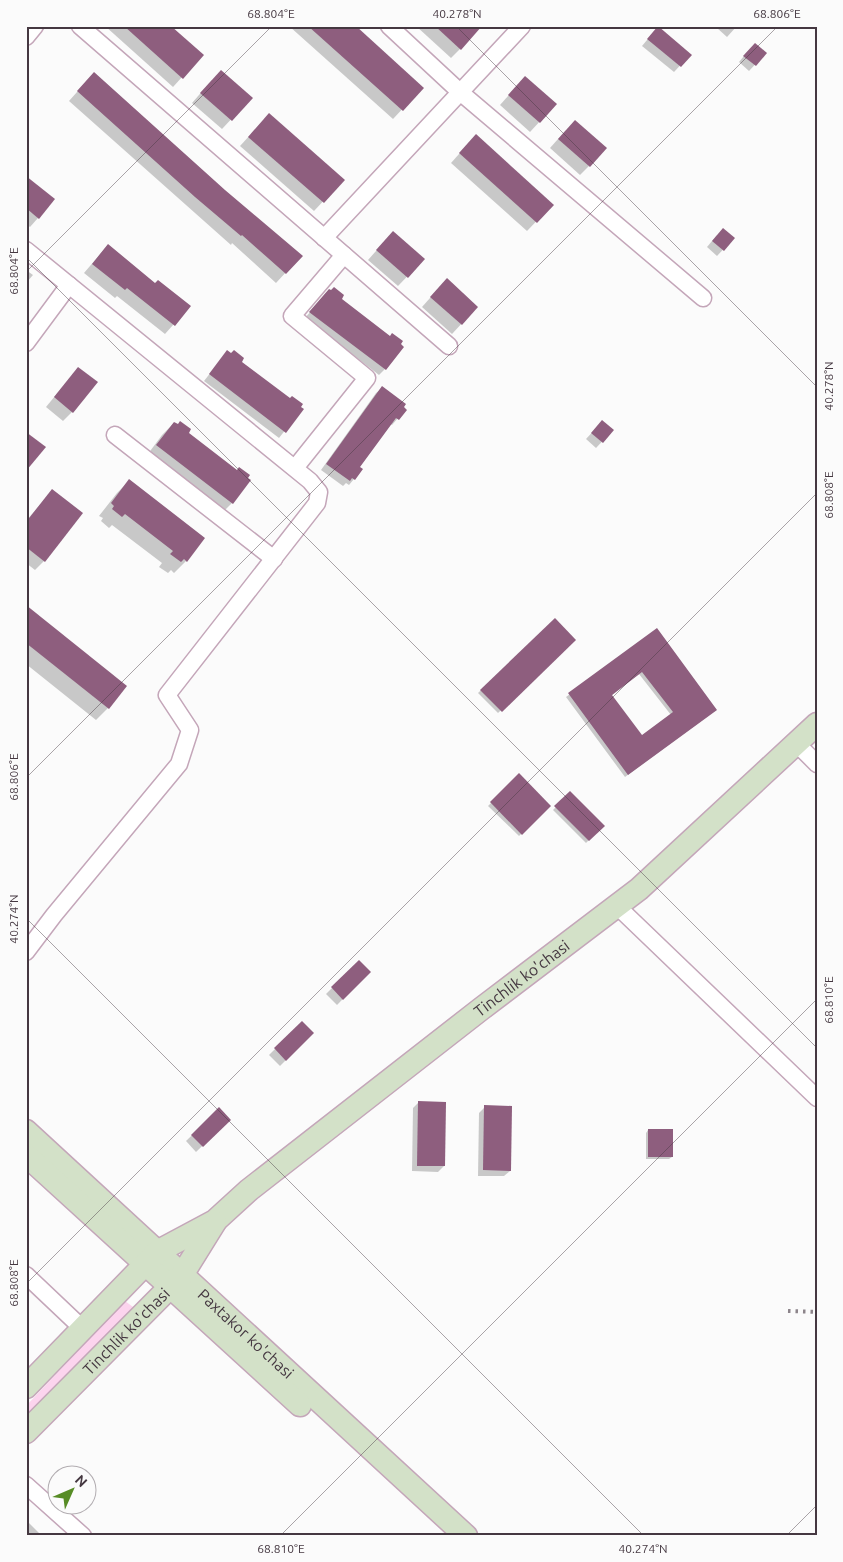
<svg xmlns="http://www.w3.org/2000/svg" width="843" height="1562" font-family="Ubuntu,sans-serif">
  <rect width="100%" height="100%" fill="#fbfbfb"/>
  <path fill="#fcd4ee" d="M125,1301l8,6 -107,113v-14z"/>
  <g fill="#0003" fill-rule="evenodd">
    <path d="M105,26h64l33,29 -29,32z"/>
    <path d="M289,26h64l69,62 -29,31z"/>
    <path d="M416,26h55l-11,23 -9,9z"/>
    <path d="M718,26h19l-10,11 -10,-9z"/>
    <path d="M652,34l38,21 -16,17 -32,-26z"/>
    <path d="M749,50l16,4 -16,17 -10,-9z"/>
    <path d="M212,80l39,18 -29,31 -30,-26z"/>
    <path d="M85,83l185,147 31,26 -25,27 -44,-40 -1,2 -162,-144z"/>
    <path d="M516,87l39,18 -25,27 -30,-27z"/>
    <path d="M260,124l83,56 -29,31 -74,-65z"/>
    <path d="M566,130l23,36 -9,9 -30,-27z"/>
    <path d="M467,145l85,60 -25,26 -76,-68z"/>
    <path d="M26,177l12,41 -8,9 -4,-3z"/>
    <path d="M717,235l17,3 -17,18 -10,-9z"/>
    <path d="M384,242l39,18 -25,26 -30,-26z"/>
    <path d="M108,245l47,39 34,23 -24,27 -48,-38 -2,2 -31,-25z"/>
    <path d="M26,270l7,5 -7,8z"/>
    <path d="M438,289l39,18 -25,27 -30,-27z"/>
    <path d="M329,290l11,9 45,70 -6,6 -74,-57z"/>
    <path d="M222,358l18,4 62,47 -23,29 -75,-57z"/>
    <path d="M78,368l-6,44 -9,9 -17,-14z"/>
    <path d="M382,388l23,22 -13,15 -2,-1 -32,43 -4,12 -5,6 -3,-2 -3,3 -22,-16 55,-77z"/>
    <path d="M174,423l75,57 -17,23 -12,12 -75,-57 17,-23z"/>
    <path d="M597,427l16,3 -17,18 -10,-9z"/>
    <path d="M129,481l57,80 -12,12 -3,-3 -3,3 -9,-6 3,-4 -50,-38 -3,3 -8,-7 2,-3 -4,-2 18,-23z"/>
    <path d="M52,491l-8,70 -9,9 -9,-7v-42z"/>
    <path d="M26,607l99,80 -17,21 -12,12 -70,-56z"/>
    <path d="M555,620l19,20 -76,73 -20,-20z"/>
    <path d="M657,630l59,80 -91,67 -59,-80zM639,674l32,41 -29,22 -31,-41z"/>
    <path d="M519,775l31,31 -31,30 -31,-30z"/>
    <path d="M570,793l33,33 -17,17 -33,-33z"/>
    <path d="M359,961l10,11 -32,33 -11,-11z"/>
    <path d="M302,1022l11,11 -33,33 -11,-11z"/>
    <path d="M419,1102l25,64 -6,6 -26,-1 1,-63z"/>
    <path d="M485,1107l25,64 -6,5h-26l1,-63z"/>
    <path d="M219,1109l10,11 -33,32 -10,-11z"/>
    <path d="M648,1130l24,27 -3,2h-23v-26z"/>
    <path d="M29,1523l13,13h-16v-11z"/>
  </g>
  <g fill="#8e5e7e" fill-rule="evenodd">
    <path d="M124,26h47l33,29 -21,24z"/>
    <path d="M308,26h48l68,62 -21,23z"/>
    <path d="M435,26h47l-21,24z"/>
    <path d="M658,26l34,29 -11,12 -34,-28z"/>
    <path d="M755,43l12,10 -11,13 -13,-10z"/>
    <path d="M221,70l32,28 -21,23 -32,-28z"/>
    <path d="M94,72l131,118 78,66 -17,18 -44,-39 -1,1 -46,-39 -118,-106z"/>
    <path d="M525,76l32,28 -17,19 -32,-28z"/>
    <path d="M269,113l76,67 -21,23 -76,-66z"/>
    <path d="M575,120l32,28 -17,19 -32,-28z"/>
    <path d="M476,134l78,71 -17,18 -78,-70z"/>
    <path d="M26,176l29,23 -16,20 -13,-11z"/>
    <path d="M723,228l12,10 -11,13 -12,-10z"/>
    <path d="M393,231l32,28 -17,19 -32,-28z"/>
    <path d="M108,244l47,39 3,-3 33,26 -16,20 -48,-38 -2,2 -33,-26z"/>
    <path d="M447,278l31,29 -16,18 -32,-28z"/>
    <path d="M334,287l10,8 -2,4 48,37 2,-3 11,8 -2,3 3,3 -18,23 -77,-58 20,-23 2,1z"/>
    <path d="M227,350l4,3 3,-3 10,8 -2,4 48,36 2,-2 11,8 -2,3 3,2 -18,24 -77,-59z"/>
    <path d="M78,367l20,15 -25,31 -19,-16z"/>
    <path d="M382,386l24,18 -2,3 3,3 -8,10 -3,-2 -36,49 3,2 -8,11 -3,-2 -2,3 -24,-17z"/>
    <path d="M602,420l12,10 -11,13 -12,-10z"/>
    <path d="M180,421l11,8 -2,4 48,37 2,-3 11,8 -2,3 3,2 -18,24 -77,-59 18,-23 4,2z"/>
    <path d="M26,432l20,15 -20,24z"/>
    <path d="M129,479l76,59 -18,24 -3,-3 -3,3 -11,-8 3,-3 -48,-37 -3,3 -10,-8 2,-3 -3,-3z"/>
    <path d="M52,489l31,24 -38,49 -19,-15v-25z"/>
    <path d="M26,605l101,81 -18,23 -83,-66z"/>
    <path d="M555,618l21,22 -74,72 -22,-22z"/>
    <path d="M657,628l60,82 -89,65 -60,-82zM642,672l31,40 -31,23 -30,-40z"/>
    <path d="M519,773l32,33 -29,29 -32,-33z"/>
    <path d="M570,791l35,35 -16,15 -35,-35z"/>
    <path d="M359,960l12,12 -28,28 -12,-13z"/>
    <path d="M302,1021l12,12 -28,28 -12,-13z"/>
    <path d="M418,1101l28,1 -1,64h-28z"/>
    <path d="M484,1105l28,1 -1,65 -28,-1z"/>
    <path d="M219,1107l12,13 -28,27 -12,-12z"/>
    <rect x="648" y="1129" width="25" height="28"/>
  </g>
  <g fill="none" stroke-linecap="round" stroke-linejoin="round">
    <g stroke="#c4a6b9" stroke-width="19">
      <g id="street">
        <path d="M80,26l369,320"/>
        <path d="M389,26l71,66 243,206"/>
        <path d="M26,37l9,-11"/>
        <path d="M324,238l198,-212"/>
        <path d="M26,250l284,231 9,11 -2,11 -150,192 23,35 -11,34 -125,151 -28,37"/>
        <path d="M26,343l43,-58"/>
        <path d="M115,435l159,124"/>
        <path d="M295,468l72,-90 -75,-62 52,-61"/>
        <path d="M796,743l21,21"/>
        <path d="M617,906l200,192"/>
        <path d="M26,1275l57,54"/>
        <path d="M26,1485l57,51"/>
      </g>
    </g>
    <g stroke="#c4a6b9" stroke-width="25">
      <g id="secondary">
        <path id="s1" d="M26,1131l440,405"/>
        <path d="M26,1155l274,250"/>
        <path id="s2" d="M26,1387l131,-135 58,-31 34,-31 232,-181 158,-120 178,-165"/>
        <path id="s3" d="M26,1432l156,-157 33,-53"/>
      </g>
    </g>
    <use href="#street" stroke="#fff" stroke-width="16"/>
    <use href="#secondary" stroke="#d3e1c8" stroke-width="22"/>
    <path stroke="#8c848a" stroke-width="4" stroke-dasharray="2.5 5" stroke-linecap="butt" d="M788,1311l29,1"/>
  </g>
  <path fill="none" stroke="#453841" stroke-width="1" stroke-opacity="0.45" d="M456,26l361,361M26,257l791,791M26,272l246,-246M26,778l752,-752M26,918l618,618M26,1284l791,-791M280,1536l537,-537M786,1536l31,-31"/>
  <g text-anchor="middle" stroke-width="5" stroke-linejoin="round" paint-order="stroke">
    <g font-size="16" fill="#453841" stroke="#fbfbfb">
      <text dy="6" stroke="none"><textPath href="#s2" startOffset="645">Tinchlik ko'chasi</textPath></text>
      <text dy="6" stroke="none"><textPath href="#s3" startOffset="142">Tinchlik ko'chasi</textPath></text>
      <text dy="6" stroke="none"><textPath href="#s1" startOffset="299">Paxtakor ko'chasi</textPath></text>
    </g>
  </g>
  <rect width="843" height="1562" fill="none" stroke="#fbfbfb" stroke-width="55"/>
  <g transform="translate(72 1490) rotate(45)"><circle r="24" fill="#fbfbfb" stroke="#b2adb1"/>
  <path d="M0-4L9 19L0 12L-9 19Z" fill="#578c25"/>
  <text y="-8" font-size="14" font-weight="bold" text-anchor="middle" fill="#453841">N</text>
  </g>
  <rect x="28" y="28" width="788" height="1506" fill="none" stroke="#453841" stroke-width="2"/>
  <g font-size="12" text-anchor="middle" fill="#453841">
    <text x="271" y="18">68.804°E</text>
    <text x="457" y="18">40.278°N</text>
    <text x="777" y="18">68.806°E</text>
    <text transform="translate(14 271) rotate(-90)" y="4">68.804°E</text>
    <text transform="translate(829 386) rotate(-90)" y="4">40.278°N</text>
    <text transform="translate(829 495) rotate(-90)" y="4">68.808°E</text>
    <text transform="translate(14 777) rotate(-90)" y="4">68.806°E</text>
    <text transform="translate(14 919) rotate(-90)" y="4">40.274°N</text>
    <text transform="translate(829 1000) rotate(-90)" y="4">68.810°E</text>
    <text transform="translate(14 1283) rotate(-90)" y="4">68.808°E</text>
    <text x="281" y="1553">68.810°E</text>
    <text x="643" y="1553">40.274°N</text>
  </g>
</svg>
